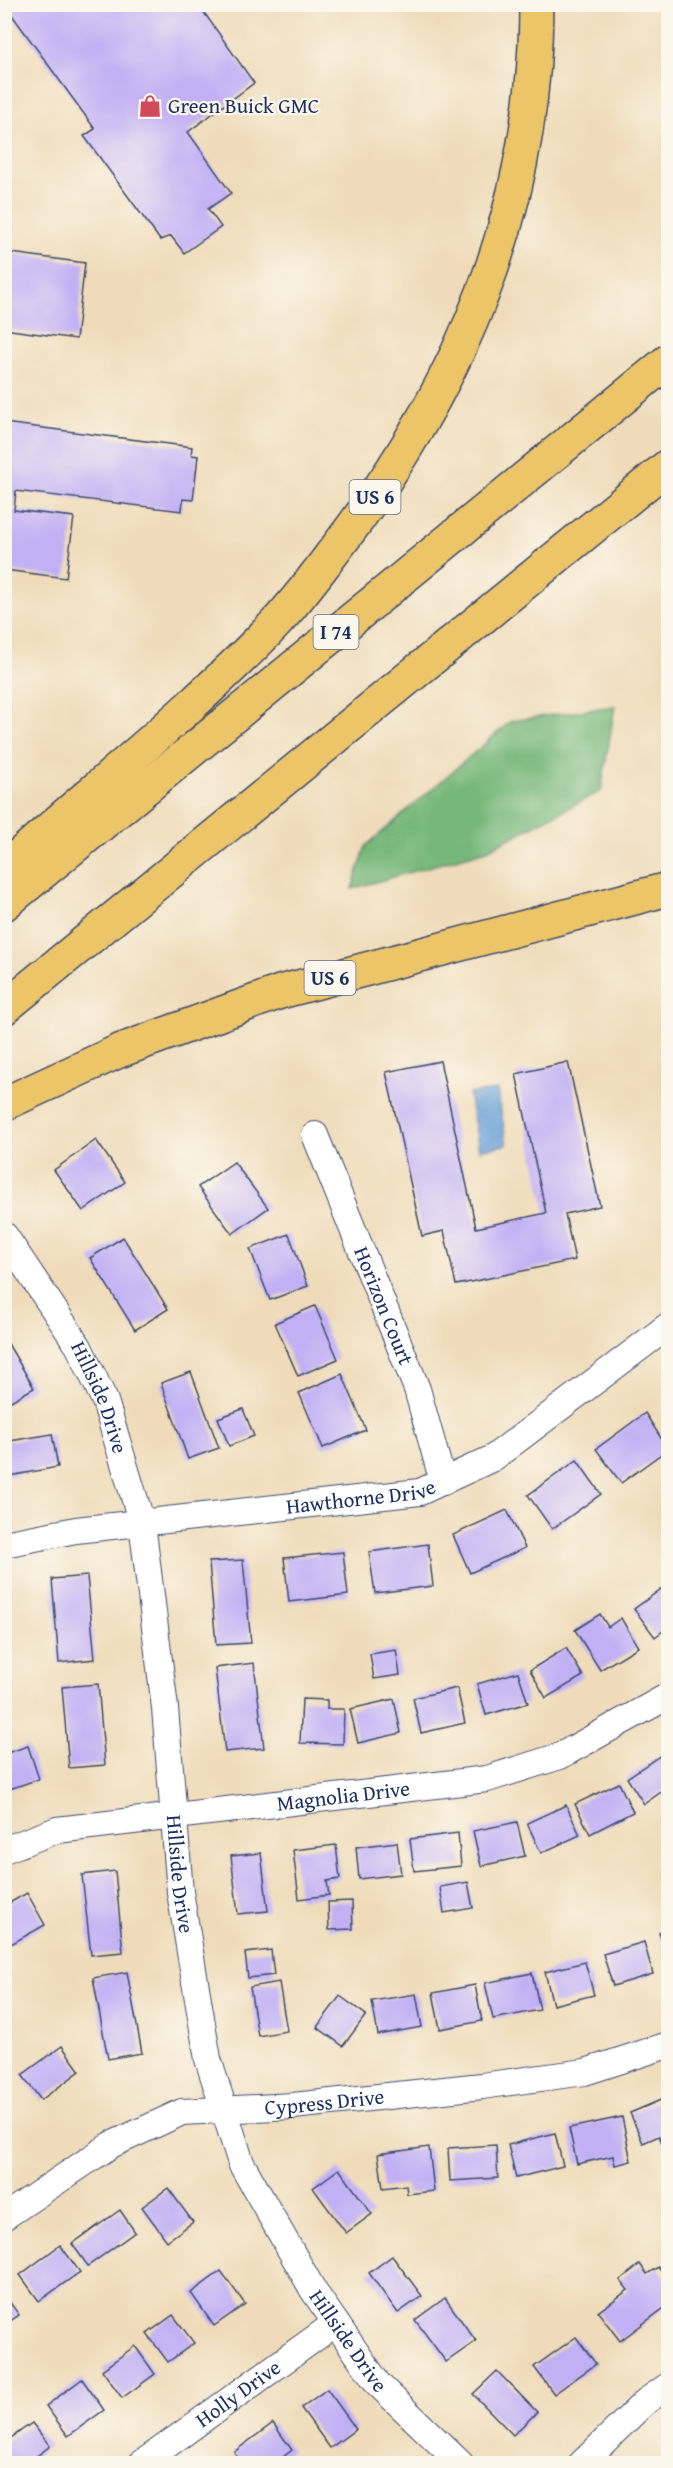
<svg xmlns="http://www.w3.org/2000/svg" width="673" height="2468" font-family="'Gentium Book Plus',serif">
  <rect width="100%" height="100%" fill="#fbf7ec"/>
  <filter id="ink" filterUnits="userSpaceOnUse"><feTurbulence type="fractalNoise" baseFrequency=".0167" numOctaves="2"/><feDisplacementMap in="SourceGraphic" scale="12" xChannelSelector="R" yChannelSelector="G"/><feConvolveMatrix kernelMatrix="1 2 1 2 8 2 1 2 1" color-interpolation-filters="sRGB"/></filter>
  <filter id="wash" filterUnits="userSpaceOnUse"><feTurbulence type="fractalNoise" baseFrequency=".008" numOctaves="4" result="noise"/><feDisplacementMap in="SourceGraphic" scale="24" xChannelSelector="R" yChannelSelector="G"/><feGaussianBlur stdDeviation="1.35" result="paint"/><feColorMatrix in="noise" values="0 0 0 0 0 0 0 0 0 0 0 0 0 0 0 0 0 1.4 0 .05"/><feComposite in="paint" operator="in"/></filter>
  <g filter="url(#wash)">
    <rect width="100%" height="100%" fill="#efdbb9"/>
    <path fill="#76b779" stroke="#48736c" stroke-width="1.5" d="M615,706l-14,85 -114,59 -135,39 14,-43 145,-125z"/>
    <path fill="#669ed4" stroke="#406699" stroke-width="1.5" d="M497,1090l10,55 -28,5 -10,-56z"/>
    <g id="blocks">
      <g fill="#c1b0f4">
        <path d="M4,4h194l56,79 -66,49 43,61 -23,16 13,18 -37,26 -13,-17 -11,4 -76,-104 11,-7z"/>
        <path d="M4,252l81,11 -9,76 -72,-10z"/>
        <path d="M4,423l188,24 -1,8 7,1 -5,44 -10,-1 -1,12 -166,-20 -2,19 60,7 -8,61 -61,-8z"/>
        <path d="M440,1061l36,167 70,-15 -30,-139 52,-12 32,144 -35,8 10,46 -119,25 -12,-54 -22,5 -36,-164z"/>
        <path d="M96,1140l29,42 -42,29 -29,-41z"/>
        <path d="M234,1162l34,46 -36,26 -34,-47z"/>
        <path d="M289,1234l19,52 -38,14 -20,-51z"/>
        <path d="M123,1237l45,72 -33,21 -45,-72z"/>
        <path d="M315,1306l23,53 -40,17 -23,-53z"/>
        <path d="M4,1337l30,51 -30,17z"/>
        <path d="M191,1372l28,76 -31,11 -27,-76z"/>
        <path d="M342,1374l24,56 -43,18 -24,-55z"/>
        <path d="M243,1409l11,27 -25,10 -11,-28z"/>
        <path d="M645,1413l23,36 -47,34 -25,-34z"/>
        <path d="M52,1434l6,33 -54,10v-35z"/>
        <path d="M577,1460l24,34 -49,35 -24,-34z"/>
        <path d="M507,1510l18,38 -55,25 -17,-38z"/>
        <path d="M428,1544l5,42 -58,7 -6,-41z"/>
        <path d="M343,1552l5,43 -59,7 -5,-44z"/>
        <path d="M243,1560l8,83 -35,2 -7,-83z"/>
        <path d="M87,1576l8,83 -36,4 -7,-84z"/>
        <path d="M668,1584v43l-13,10 -21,-28z"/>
        <path d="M600,1614l8,13 13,-9 17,29 -38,23 -25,-40z"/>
        <path d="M566,1648l17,28 -37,22 -16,-28z"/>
        <path d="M396,1650l4,25 -26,4 -4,-25z"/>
        <path d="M254,1663l10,85 -39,4 -10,-84z"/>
        <path d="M518,1672l10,31 -42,12 -9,-31z"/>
        <path d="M98,1684l7,81 -36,3 -7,-81z"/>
        <path d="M457,1688l8,35 -44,10 -8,-35z"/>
        <path d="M302,1699l25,1v9h17l-1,35 -43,-1z"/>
        <path d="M394,1699l7,34 -43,10 -8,-34z"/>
        <path d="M28,1746l11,33 -35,12v-37z"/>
        <path d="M664,1753l4,7v27l-24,17 -17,-26z"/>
        <path d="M619,1783l14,29 -43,22 -15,-30z"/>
        <path d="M566,1805l14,30 -39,18 -14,-30z"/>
        <path d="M517,1822l8,34 -44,10 -8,-35z"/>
        <path d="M458,1833l3,33 -47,5 -4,-32z"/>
        <path d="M397,1842l4,32 -42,5 -3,-32z"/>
        <path d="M336,1845l4,34 -13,2 2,14 -30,4 -6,-49z"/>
        <path d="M261,1853l7,58 -30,3 -7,-58z"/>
        <path d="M115,1871l8,81 -32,3 -9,-80z"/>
        <path d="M468,1882l5,26 -29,5 -4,-26z"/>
        <path d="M27,1893l18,32 -41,23v-42z"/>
        <path d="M352,1901l1,28 -24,1 -1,-28z"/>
        <path d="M668,1929v27l-9,-23z"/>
        <path d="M644,1942l9,32 -40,12 -10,-32z"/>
        <path d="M271,1950l3,25 -26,3 -3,-25z"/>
        <path d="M585,1962l9,33 -41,10 -8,-33z"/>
        <path d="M127,1972l15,81 -34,6 -15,-81z"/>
        <path d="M532,1973l8,37 -47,9 -8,-36z"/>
        <path d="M279,1982l8,49 -29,5 -8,-49z"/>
        <path d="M475,1985l7,36 -42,8 -7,-36z"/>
        <path d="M416,1994l6,33 -44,8 -6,-34z"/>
        <path d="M340,1996l26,19 -23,31 -26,-19z"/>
        <path d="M62,2046l18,25 -39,29 -19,-25z"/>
        <path d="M668,2097v45l-5,3 -4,-9 -16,7 -13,-30z"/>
        <path d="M622,2117l9,44 -16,4 -2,-9 -36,8 -8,-36z"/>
        <path d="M555,2133l8,33 -47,12 -8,-33z"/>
        <path d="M496,2145l2,33 -48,3 -2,-33z"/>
        <path d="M429,2147l5,44 -27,3 -1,-9 -23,3 -5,-34z"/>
        <path d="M339,2169l33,45 -26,19 -33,-45z"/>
        <path d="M168,2188l25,34 -26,19 -25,-34z"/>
        <path d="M120,2210l15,22 -47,34 -16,-22z"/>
        <path d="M60,2245l20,27 -41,29 -19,-26z"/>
        <path d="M392,2256l30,40 -24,17 -29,-40z"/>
        <path d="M640,2264l7,10 11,-7 10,14v24l-48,36 -22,-29 30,-22 -8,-10z"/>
        <path d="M221,2271l24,33 -31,22 -23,-33z"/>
        <path d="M4,2294l15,21 -15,10z"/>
        <path d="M445,2298l31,43 -30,21 -31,-42z"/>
        <path d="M173,2315l21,28 -26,19 -21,-28z"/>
        <path d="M576,2337l20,27 -42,30 -20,-27z"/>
        <path d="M135,2346l20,28 -33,24 -20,-28z"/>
        <path d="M497,2371l40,41 -24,23 -40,-41z"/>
        <path d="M82,2379l22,31 -36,26 -22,-30z"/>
        <path d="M327,2389l29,40 -26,19 -29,-40z"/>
        <path d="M32,2423l18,23 -24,18h-22v-21z"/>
        <path d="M273,2423l19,27 -18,14h-32l-8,-12z"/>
      </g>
    </g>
  </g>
  <g filter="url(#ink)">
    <use href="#blocks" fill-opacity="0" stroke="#3b496c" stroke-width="1.5"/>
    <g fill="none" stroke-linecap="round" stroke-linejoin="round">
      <g stroke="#3b496c" stroke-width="28">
        <g id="minor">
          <path id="s1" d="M315,1135l102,254 26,93"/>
          <path id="s2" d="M5,1236l74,111 26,54 37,122 23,185 15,184 28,167 33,104 72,127 65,94 83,80"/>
          <path id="s3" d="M4,1544l72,-14 344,-38 73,-34 175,-132"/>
          <path id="s4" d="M4,1850l53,-20 430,-51 73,-23 108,-60"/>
          <path id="s5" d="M4,2217l107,-72 71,-33 111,-6 189,-20 103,-14 83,-27"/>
          <path id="s6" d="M141,2464l195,-141"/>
          <path d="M581,2464l64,-62 23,-16"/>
        </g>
      </g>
      <g stroke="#3b496c" stroke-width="36">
        <g id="motorway">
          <path d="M4,869c90,-81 188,-158 271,-245 23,-24 43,-52 63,-78 123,-160 198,-337 198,-542"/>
          <path d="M4,904l664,-543"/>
          <path d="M4,1008l664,-542"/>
          <path d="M4,1104l115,-53 161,-59 388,-103"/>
        </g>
      </g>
      <use href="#minor" stroke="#fff" stroke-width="26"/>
      <use href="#motorway" stroke="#edc569" stroke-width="33"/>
    </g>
  </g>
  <defs>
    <g id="shop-bare" transform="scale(1.8)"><path d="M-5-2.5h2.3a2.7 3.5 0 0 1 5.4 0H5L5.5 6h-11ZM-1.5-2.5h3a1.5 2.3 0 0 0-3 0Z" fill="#d1495b" stroke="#fbf7ec" stroke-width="2.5" paint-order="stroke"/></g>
  </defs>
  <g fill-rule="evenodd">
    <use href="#shop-bare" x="150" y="106"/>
  </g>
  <g text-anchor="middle" stroke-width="4.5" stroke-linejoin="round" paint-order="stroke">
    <g fill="#fbf7ec" stroke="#5e6b89" stroke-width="1.5">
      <rect x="349.5" y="480" width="51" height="34" rx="4.5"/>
      <rect x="313.5" y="615" width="45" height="34" rx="4.5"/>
      <rect x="304.5" y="961" width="51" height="34" rx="4.5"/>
    </g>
    <g font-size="20" font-weight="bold" fill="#1b2f5e">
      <text x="375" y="504">US 6</text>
      <text x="336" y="639">I 74</text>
      <text x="330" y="985">US 6</text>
    </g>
    <g font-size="21" fill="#1b2f5e" stroke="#fbf7ec" text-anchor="start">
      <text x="168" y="113">Green Buick GMC</text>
    </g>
    <g font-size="21" fill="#1b2f5e" stroke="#fbf7ec">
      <text dy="7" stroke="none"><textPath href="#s1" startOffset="184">Horizon Court</textPath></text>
      <text dy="7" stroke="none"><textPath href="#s2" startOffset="188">Hillside Drive</textPath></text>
      <text dy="7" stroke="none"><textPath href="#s3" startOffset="360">Hawthorne Drive</textPath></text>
      <text dy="7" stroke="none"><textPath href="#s4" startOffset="345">Magnolia Drive</textPath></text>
      <text dy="7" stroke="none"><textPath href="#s2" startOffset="674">Hillside Drive</textPath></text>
      <text dy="7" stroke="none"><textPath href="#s5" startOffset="350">Cypress Drive</textPath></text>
      <text dy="7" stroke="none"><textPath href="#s2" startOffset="1178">Hillside Drive</textPath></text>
      <text dy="7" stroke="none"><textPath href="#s6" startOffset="120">Holly Drive</textPath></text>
    </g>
  </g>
  <rect width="673" height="2468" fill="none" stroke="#fbf7ec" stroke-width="24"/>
</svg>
